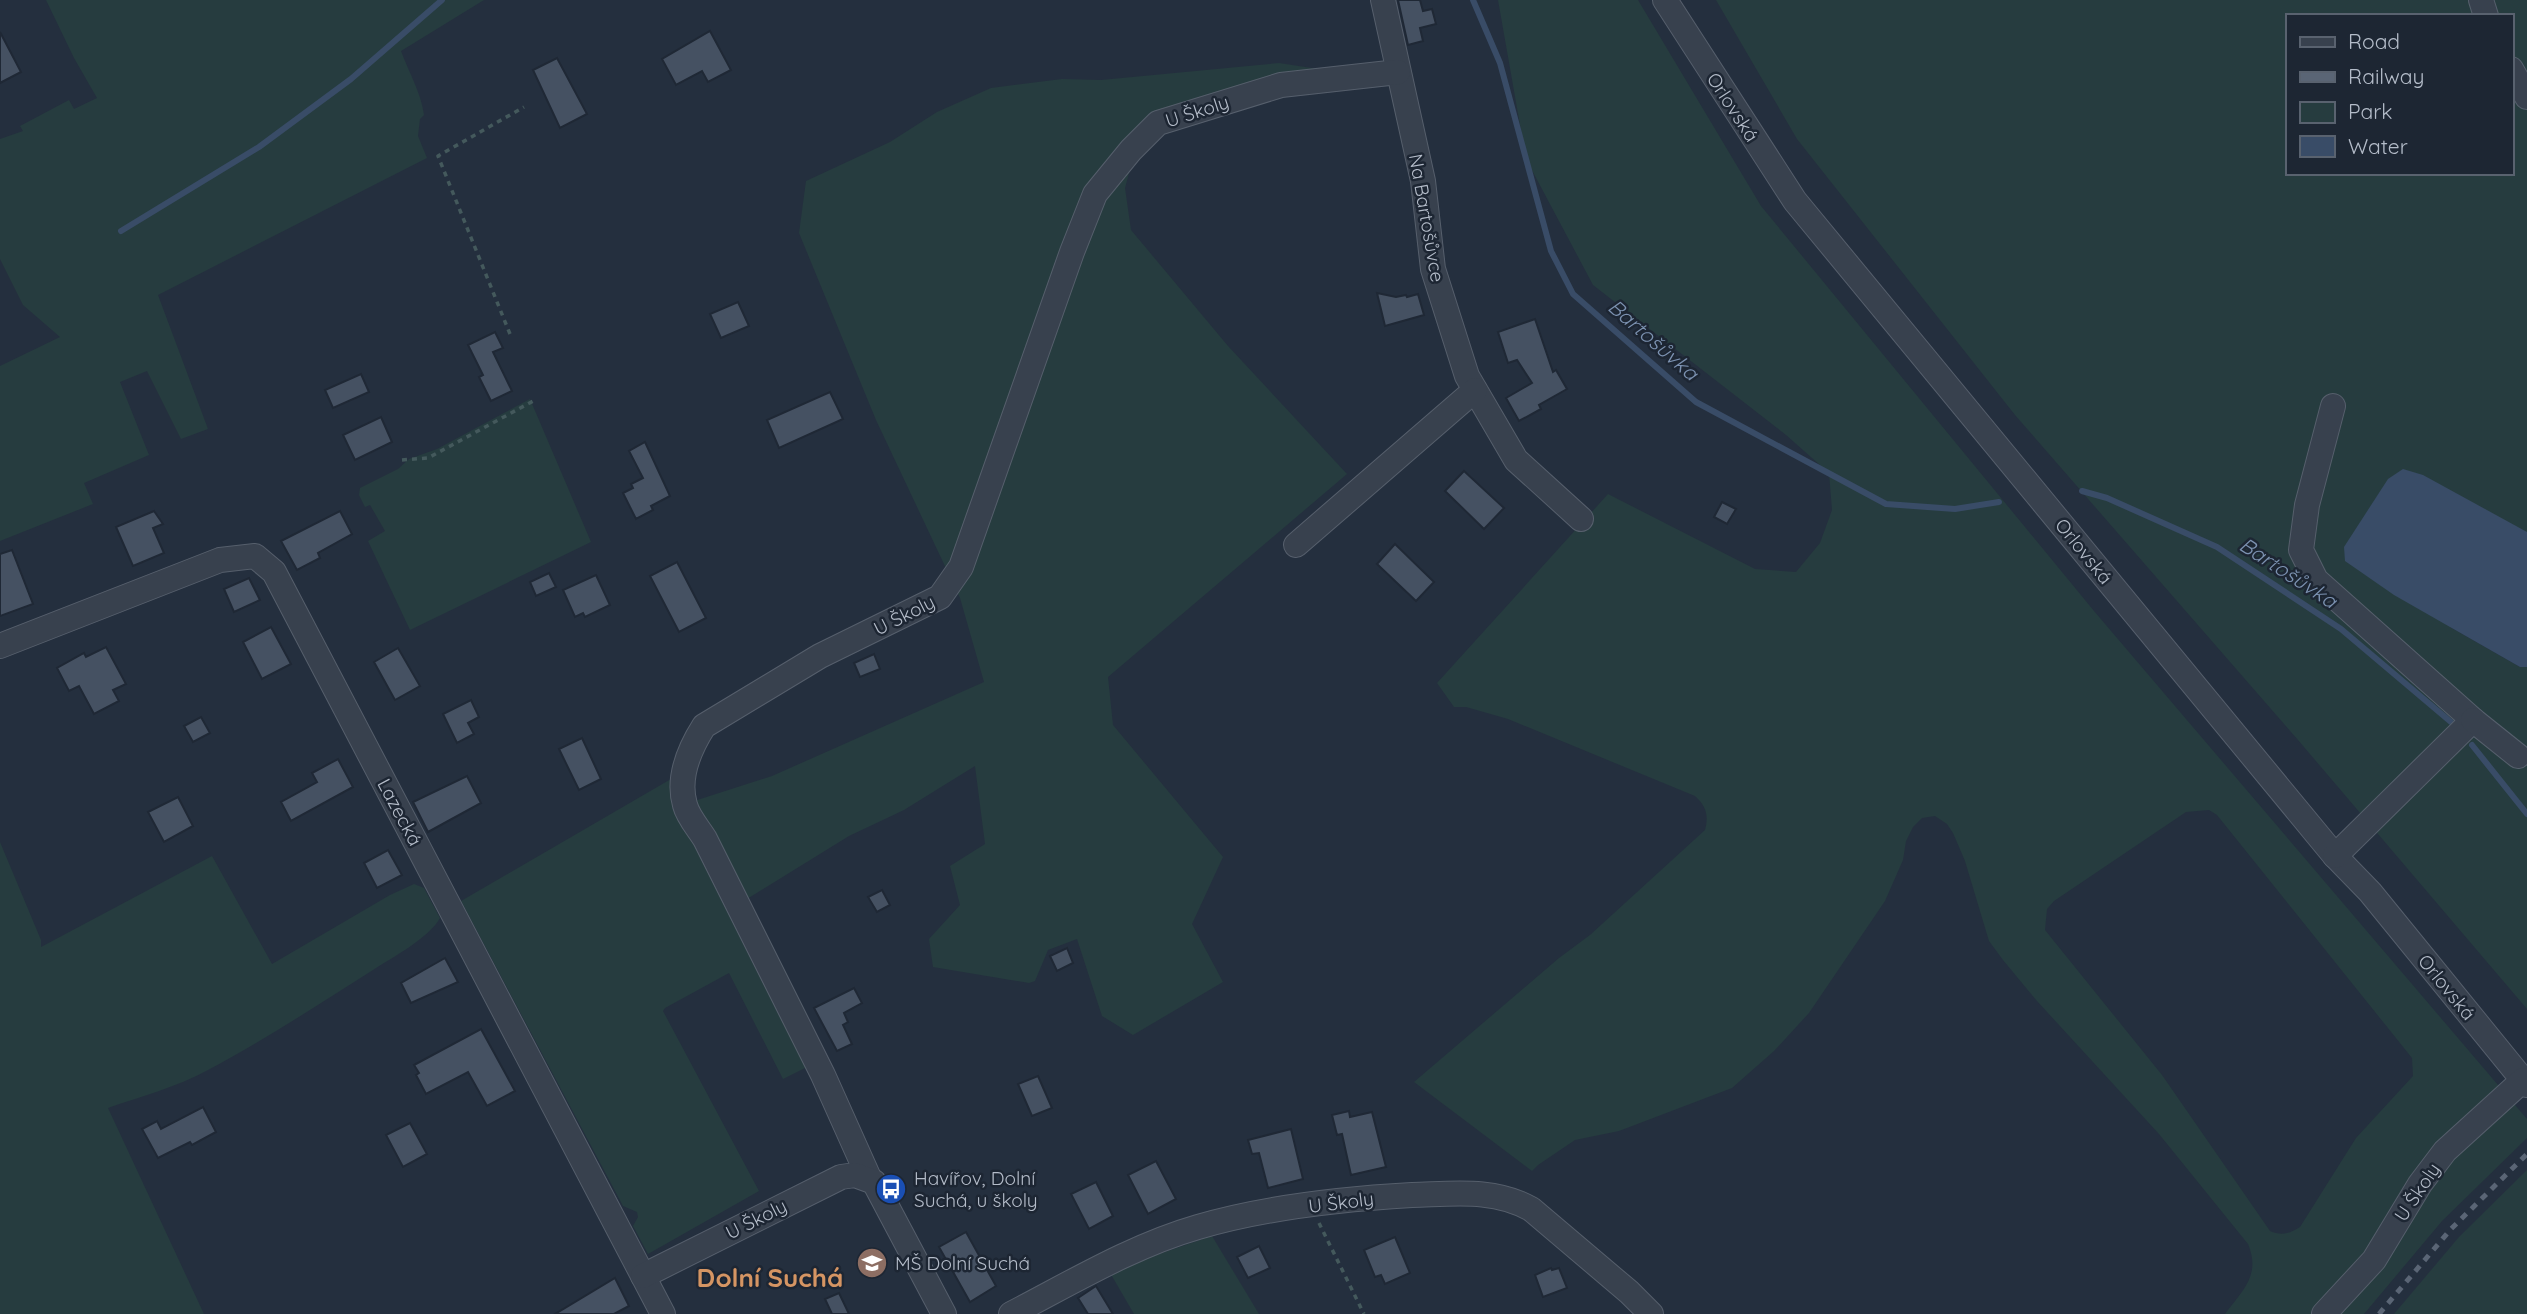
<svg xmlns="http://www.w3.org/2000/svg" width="2527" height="1314" font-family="Quicksand,sans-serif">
  <rect width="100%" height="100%" fill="#242f3e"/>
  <g fill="#263c3f" fill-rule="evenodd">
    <path d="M46,0h438l-83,51c8,22 20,41 23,64l-4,4 -2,17 9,22 -269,137 50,134 -27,10 -34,-68 -27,11 29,73 -65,28 9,21 -93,37v-175l60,-29 -37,-32 -23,-46v-120l23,-8 -3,-5 49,-26 5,9 23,-11 -23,-40z"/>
    <path d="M1498,0h140l123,206 333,405 433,508v19l-85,83 -78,93h-139c18,-24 36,-39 23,-70l-89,-110 -122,-133 -34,-41 -14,-19 -24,-80 -12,-28 -6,-9 -12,-8 -13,2 -9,9 -7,14 -3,19 -18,41 -76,112 -35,38 -42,37 -113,43 -44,9 -37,25 -6,6 -118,-89 145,-124 31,-23 115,-105c4,-15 1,-24 -10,-34l-187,-77 -42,-12h-12l-17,-24 171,-189 147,75 41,3 24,-29 12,-33 -3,-37 -43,-38 -193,-150 -67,-126zM2209,810l8,5 195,243 1,18 -57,62 -56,89c-11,7 -19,9 -30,4l-108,-156 -117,-145 2,-21 7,-8 132,-89z"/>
    <path d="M1716,0h811v569l-77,58 70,40h7v342l-229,-269 -283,-325 -218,-276zM2287,16h224v157h-224z"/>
    <path d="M1279,63l46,7 -168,46 -24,42 -8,30 6,42 97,116 119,128 -239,203 5,48 110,132 -31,67 31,58 -90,53 -31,-19 -25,-77 -29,11 -13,31 -6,2 -96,-16 -4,-28 31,-34 -10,-39 35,-22 -10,-78 -71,44 -55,26 -107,66 -54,-99 84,-27 212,-94 -24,-84 -84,-178 -77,-187 7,-52 84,-39 47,-30 54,-24 71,-9 39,1z"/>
    <path d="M530,399l61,143 -181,88 -42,-89 17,-10 -15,-26 -5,2 -6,-12 1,-7 38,-19 11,-10 28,-10z"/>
    <path d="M671,779c-2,33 5,41 27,65l111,222 -26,13 -54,-106 -64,35 -2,3 96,180 -111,63 -15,-28 5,-9 -1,-5 -14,-6 -162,-305z"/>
    <path d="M0,842l41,98v7l171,-91 60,108 118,-69 24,-11 10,4 16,30c-11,20 -47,39 -67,52 -54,34 -108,70 -165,100 -31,17 -66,26 -100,38l96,206h-204z"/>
    <path d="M2527,1170v144h-133l65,-77z"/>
    <path d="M1212,1236l47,78h-125l-25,-43z"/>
  </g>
  <path fill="#394c67" d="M2403,469l20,6 104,57v135h-7l-126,-72 -49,-34 -1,-14 44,-68z"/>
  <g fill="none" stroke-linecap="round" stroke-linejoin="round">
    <g stroke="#394c67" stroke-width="6">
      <path d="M1473,0l27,63 51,188 22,43 123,108 190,102 69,5 44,-7"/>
      <path d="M121,231l138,-84 92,-68 91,-79"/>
      <path d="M2082,491l25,7 110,49 124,82 110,93"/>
      <path d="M2472,745l55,69"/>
    </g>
  </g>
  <g fill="#455162" stroke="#1f2835" stroke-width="2">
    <path d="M1398,0h22l3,11 9,-2 4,15 -16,4 3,13 -15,4z"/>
    <path d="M710,31l21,39 -23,12 -6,-11 -26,14 -14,-26z"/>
    <path d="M0,32l21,40 -21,11z"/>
    <path d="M557,58l30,56 -27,14 -27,-58z"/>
    <path d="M1377,293l19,4 10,-2 1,2 11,-3 6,21 -39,11z"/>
    <path d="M738,302l11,24 -28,12 -11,-24z"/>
    <path d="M1535,319l18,53 3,-2 11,19 -28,16 2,4 -22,12 -13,-23 26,-15 -15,-23 -9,3 -10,-31z"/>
    <path d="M495,332l8,16 -10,4 19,39 -21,10 -12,-24 4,-2 -15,-30z"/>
    <path d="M361,374l8,18 -36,16 -8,-18z"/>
    <path d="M830,392l13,27 -64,29 -12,-28z"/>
    <path d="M381,417l11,25 -37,18 -12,-25z"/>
    <path d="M645,442l25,54 -19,10 2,4 -17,9 -13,-26 10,-5 -2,-4 12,-6 -14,-27z"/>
    <path d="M1464,471l40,37 -20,21 -39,-38z"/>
    <path d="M1722,502l14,7 -9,15 -13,-7z"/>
    <path d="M154,511l9,13 -10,4 11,25 -31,13 -17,-39z"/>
    <path d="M340,511l12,23 -34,19 2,5 -23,12 -16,-29z"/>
    <path d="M1395,544l39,38 -18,19 -39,-37z"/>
    <path d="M12,550l21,54 -33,12v-62z"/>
    <path d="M677,562l29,56 -27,14 -29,-56z"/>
    <path d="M549,573l7,14 -20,9 -6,-14z"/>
    <path d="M596,575l14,30 -25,12 -2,-4 -8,4 -12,-27z"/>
    <path d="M249,578l11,22 -26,12 -10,-23z"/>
    <path d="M271,627l20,37 -29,15 -19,-37z"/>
    <path d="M106,647l20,37 -13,6 6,11 -25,13 -15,-28 -10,5 -12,-23 27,-15 2,4z"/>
    <path d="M398,648l22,38 -25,14 -21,-38z"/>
    <path d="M874,654l6,15 -20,8 -6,-14z"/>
    <path d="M471,700l8,17 -11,6 6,11 -17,9 -14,-29z"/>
    <path d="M201,717l9,16 -17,9 -9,-16z"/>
    <path d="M582,738l19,41 -22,11 -20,-41z"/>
    <path d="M338,759l15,28 -62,34 -10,-19 36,-20 -5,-9z"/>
    <path d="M467,776l14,27 -53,29 -15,-30z"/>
    <path d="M178,797l15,29 -29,16 -16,-30z"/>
    <path d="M388,850l14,25 -25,13 -13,-25z"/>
    <path d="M882,890l8,15 -13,7 -9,-15z"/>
    <path d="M1067,948l6,15 -16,8 -7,-15z"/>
    <path d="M445,958l13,24 -47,21 -10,-20z"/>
    <path d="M854,988l8,15 -18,10 4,9 -5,3 9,19 -15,7 -23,-43z"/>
    <path d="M481,1029l34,62 -28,15 -19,-34 -42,22 -10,-19 3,-2 -5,-8z"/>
    <path d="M1038,1076l14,32 -20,8 -14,-32z"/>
    <path d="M203,1107l13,25 -24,13 -2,-3 -32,16 -16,-29 15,-8 4,8z"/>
    <path d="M1349,1111l1,6 22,-5 14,55 -35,8 -9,-41 -5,1 -5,-20z"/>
    <path d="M410,1123l17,31 -24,13 -17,-32z"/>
    <path d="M1291,1129l12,50 -35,9 -9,-35 -7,1 -4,-14z"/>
    <path d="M1156,1161l20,38 -28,15 -20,-39z"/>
    <path d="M1096,1182l17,34 -24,13 -18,-35z"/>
    <path d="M966,1232l30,54 -26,16 -31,-55z"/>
    <path d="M1395,1237l15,36 -25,11 -4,-9 -6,2 -11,-27z"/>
    <path d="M1259,1246l11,22 -22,10 -11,-21z"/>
    <path d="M1551,1268l1,2 7,-2 8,20 -24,9 -8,-22z"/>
    <path d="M615,1278l14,28 -15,8h-59z"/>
    <path d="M1096,1286l17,28h-25l-10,-16z"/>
    <path d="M839,1293l10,21h-17l-7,-15z"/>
  </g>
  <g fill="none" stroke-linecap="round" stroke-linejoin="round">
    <g stroke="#565f6c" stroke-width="26">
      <g id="minor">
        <path d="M1383,0l40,181 10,88 34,107 49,84 65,59"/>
        <path d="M1665,0l130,201 540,655 35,36 157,193"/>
        <path d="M2481,0l5,16"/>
        <path d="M2511,69l16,28"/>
        <path d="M2333,406l-26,99 -6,45 15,30 157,140 -138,136"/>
        <path d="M1296,545l179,-155"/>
        <path d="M0,646l220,-86 35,-4 19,16 389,742"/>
        <path d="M2473,720l45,36"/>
        <path d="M870,1180l-47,-105 -118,-236c-6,-10 -17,-22 -20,-34 -8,-27 5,-57 19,-79l116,-70 120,-59 21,-30 111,-315 23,-58 36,-44 27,-27 123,-38 117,-13"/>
        <path d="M643,1276l198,-99 14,-2 19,7 70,132"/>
        <path d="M1011,1314c60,-31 121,-68 187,-87 68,-20 143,-28 214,-32 41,-1 82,-7 119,14l98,83 22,22"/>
        <path d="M2324,1314l50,-54 46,-76 25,-33 78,-71"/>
      </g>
    </g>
    <g stroke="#44595c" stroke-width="3.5" stroke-dasharray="5 5" stroke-linecap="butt">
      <path d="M510,334l-72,-178 86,-49"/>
      <path d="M402,460l26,-2 109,-59"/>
      <path d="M1319,1223l45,91"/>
    </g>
    <use href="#minor" stroke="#38414e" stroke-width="24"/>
    <path stroke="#5a6575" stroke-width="5" stroke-dasharray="7 7" stroke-linecap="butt" d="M2379,1314l72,-85 76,-75"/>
  </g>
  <defs>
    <g id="bus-disc" transform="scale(1.575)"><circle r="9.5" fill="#1a4fb4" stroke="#1d2633"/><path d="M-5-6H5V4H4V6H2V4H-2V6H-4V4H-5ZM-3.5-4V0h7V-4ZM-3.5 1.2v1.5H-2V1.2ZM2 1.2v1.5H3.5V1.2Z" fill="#fff"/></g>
    <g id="school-disc" transform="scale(1.575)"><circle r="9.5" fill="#8d6e63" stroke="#1d2633"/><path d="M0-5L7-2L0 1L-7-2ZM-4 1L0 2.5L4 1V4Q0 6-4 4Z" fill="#fff"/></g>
  </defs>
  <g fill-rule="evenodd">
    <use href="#bus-disc" x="891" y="1189"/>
    <use href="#school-disc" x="872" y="1263"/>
  </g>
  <g text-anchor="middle" stroke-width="5" stroke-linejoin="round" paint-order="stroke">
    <g font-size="19" fill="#b4bcc9" stroke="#1d2633">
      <text transform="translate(1733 107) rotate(57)" y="7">Orlovská</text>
      <text transform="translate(1197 111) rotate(-18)" y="7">U Školy</text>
      <text transform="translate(1427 218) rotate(80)" y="7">Na Bartošůvce</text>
      <text transform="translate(2084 551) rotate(51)" y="7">Orlovská</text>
      <text transform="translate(904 615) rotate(-27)" y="7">U Školy</text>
      <text transform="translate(400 812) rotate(62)" y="7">Lazecká</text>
      <text transform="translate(2447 987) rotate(51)" y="7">Orlovská</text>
      <text transform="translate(2417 1192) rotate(-56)" y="7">U Školy</text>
      <text transform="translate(1341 1202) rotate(-7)" y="7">U Školy</text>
      <text transform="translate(756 1219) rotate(-27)" y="7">U Školy</text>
    </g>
    <g font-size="19" fill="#b4bcc9" stroke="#1d2633" text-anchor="start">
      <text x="914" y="1185">Havířov, Dolní<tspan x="914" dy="22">Suchá, u školy</tspan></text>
      <text x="895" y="1270">MŠ Dolní Suchá</text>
    </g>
    <g font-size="21" font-style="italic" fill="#7c92b1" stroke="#1d2633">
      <text transform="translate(1653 340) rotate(41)" y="7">Bartošůvka</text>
      <text transform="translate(2288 573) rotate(33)" y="7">Bartošůvka</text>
    </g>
    <g font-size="26" font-weight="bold" fill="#d59563" stroke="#1d2633">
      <text x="770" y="1287">Dolní Suchá</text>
    </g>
  </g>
  <rect x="2286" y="14" width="228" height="161" fill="#1d2633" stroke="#59626f" stroke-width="2"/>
  <rect x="2300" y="37" width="35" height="10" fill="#38414e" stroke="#59626f" stroke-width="2"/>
  <text x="2348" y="49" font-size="21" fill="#b4bcc9">Road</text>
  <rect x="2300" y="72" width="35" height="10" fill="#5a6575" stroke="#59626f" stroke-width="2"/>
  <text x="2348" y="84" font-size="21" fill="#b4bcc9">Railway</text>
  <rect x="2300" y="102" width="35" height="21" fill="#263c3f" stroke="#59626f" stroke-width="2"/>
  <text x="2348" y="119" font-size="21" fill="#b4bcc9">Park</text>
  <rect x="2300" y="136" width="35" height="21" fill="#394c67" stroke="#59626f" stroke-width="2"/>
  <text x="2348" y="154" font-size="21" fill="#b4bcc9">Water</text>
</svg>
